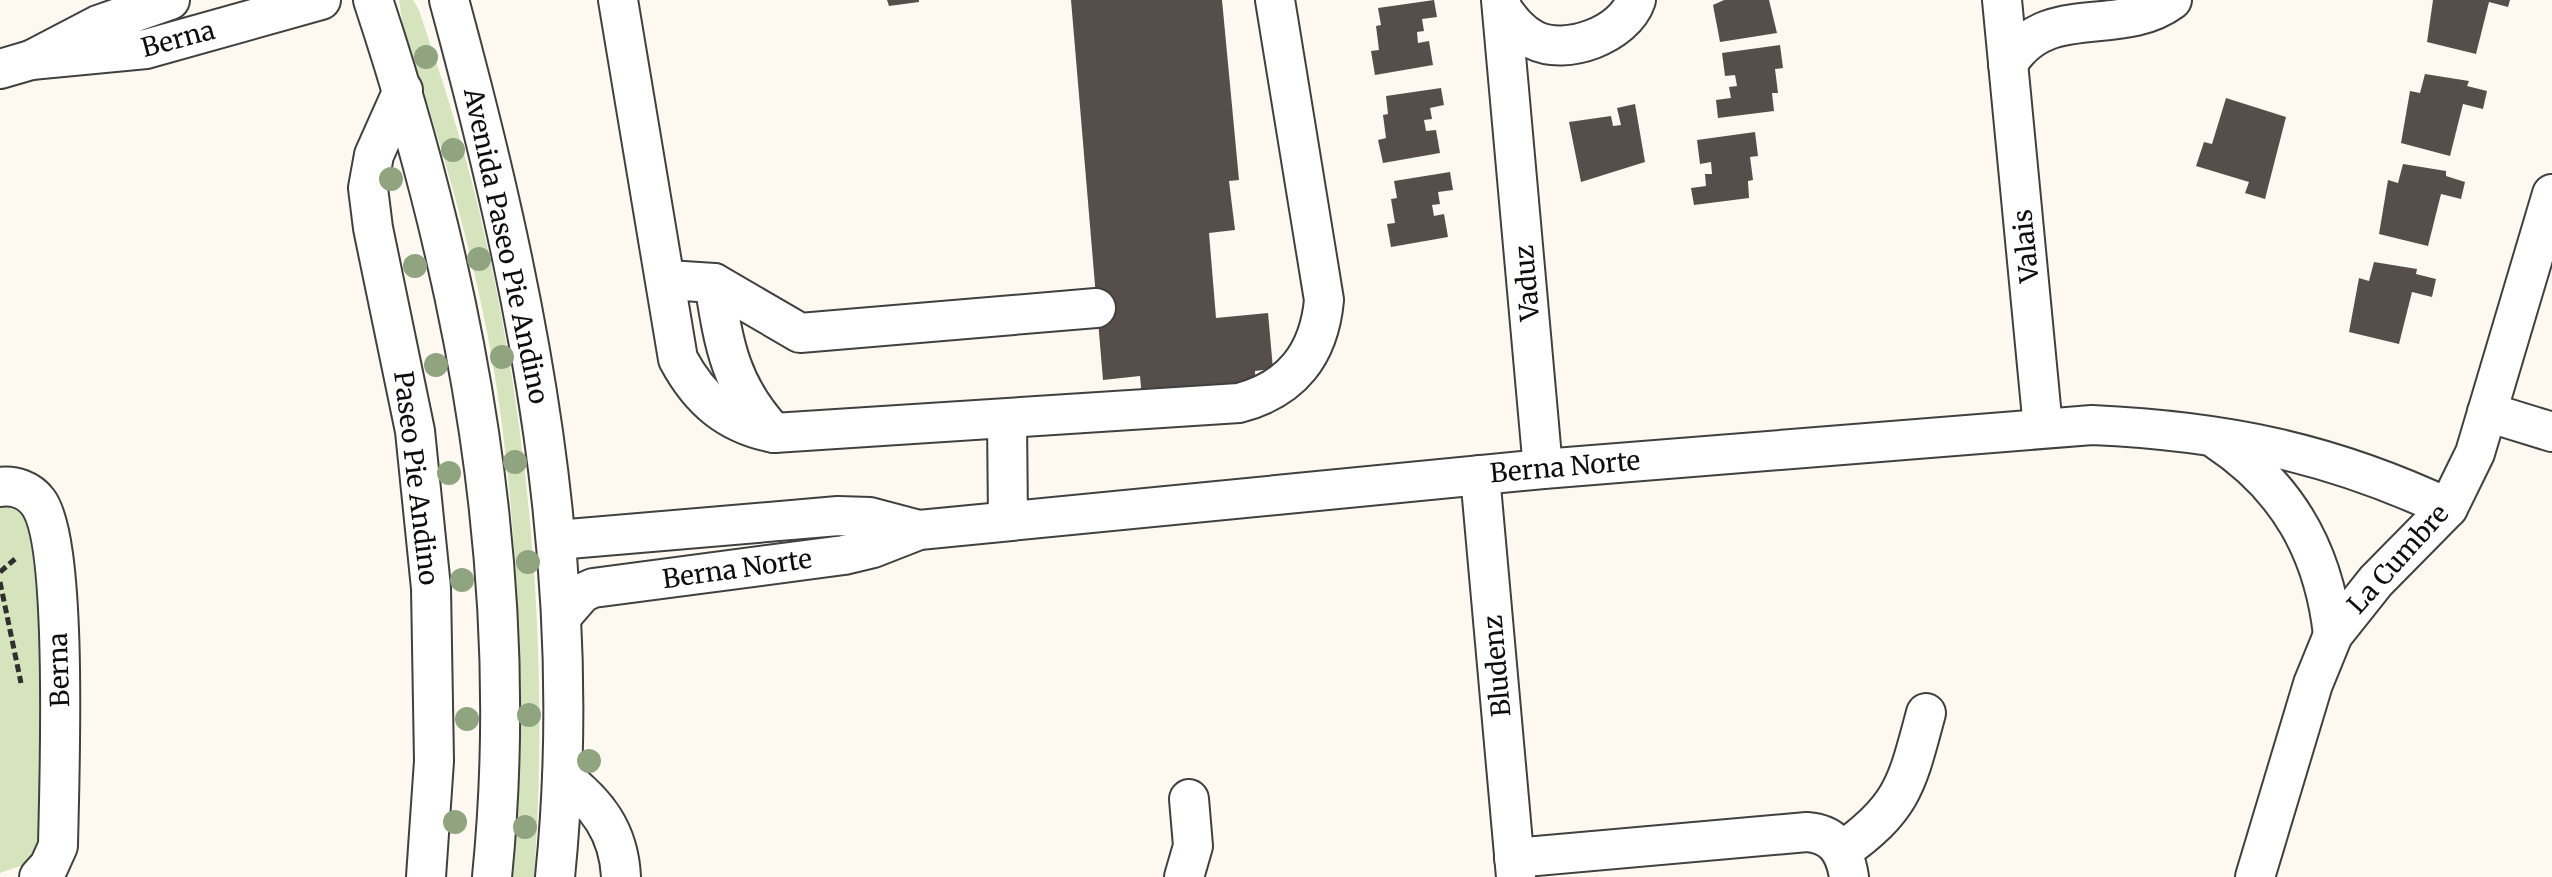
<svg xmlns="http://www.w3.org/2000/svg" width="2552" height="877" font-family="Merriweather,serif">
  <rect width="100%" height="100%" fill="#fdf9f0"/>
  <g fill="#d5e4bd">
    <path d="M399,0h14l6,10c21,63 42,127 58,192 53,221 73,448 57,675h-21c11,-156 8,-312 -13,-467 -18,-131 -56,-258 -97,-383z"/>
    <path d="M12,500l17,20 8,77 5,85 2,158 -18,24 -26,9v-369z"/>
  </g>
  <g fill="#554e4b">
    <path d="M887,0h32v2l-30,4z"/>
    <path d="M1071,0h151l17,180 -10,1 6,49 -26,3 7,85 52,-5 5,56 -18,2 1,16 -114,11 -2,-22 -37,4z"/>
    <path d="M1434,0l3,17 -15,2 2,12 -7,1 1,11 11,-2 4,24 -58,10 -4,-24 8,-1 -3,-24 5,-1 -3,-17z"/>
    <path d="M1724,0h45l8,33 -57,9 -7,-37z"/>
    <path d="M2433,0h77l-2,7 -19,-5 -13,52 -49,-12z"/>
    <path d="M1780,45l3,23 -8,1 3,24h-6l2,18 -56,7 -2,-18 15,-2 -2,-11 8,-1 -2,-11 -10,1 -3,-23z"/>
    <path d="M2425,74l44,7 -2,5 20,5 -4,18 -20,-5 -13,52 -49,-13 9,-52 10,2z"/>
    <path d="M1441,88l3,17 -14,3 2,11 -8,1 2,11 10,-1 4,23 -57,10 -5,-23 8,-2 -3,-23 5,-1 -2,-18z"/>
    <path d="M2226,98l60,19 -21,82 -20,-6 4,-11 -53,-16 8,-24 8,2z"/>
    <path d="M1635,104l10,58 -64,20 -12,-60 42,-6 2,10 8,-1 -4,-17z"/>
    <path d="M1755,132l3,24 -8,1 3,23 -5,1 1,17 -55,7 -3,-17 15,-2 -1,-12h7l-1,-12 -11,2 -3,-24z"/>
    <path d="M2403,164l43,7v5l19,6 -4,17 -20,-5 -13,52 -49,-12 9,-54 10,3z"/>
    <path d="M1450,172l3,18 -15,2 2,12 -8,1 2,11 10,-2 4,23 -57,10 -4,-23 8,-1 -4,-24 6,-1 -3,-17z"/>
    <path d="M2374,262l43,7 -1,5 20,5 -4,18 -20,-5 -13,52 -50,-12 10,-54 10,3z"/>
  </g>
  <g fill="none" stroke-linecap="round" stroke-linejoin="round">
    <g stroke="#404040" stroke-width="42">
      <g id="minor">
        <path d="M373,0c94,283 149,578 119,877"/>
        <path d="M449,0c79,291 137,573 106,877"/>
        <path d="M618,0l60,359c22,41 50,65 96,74l465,-30c53,-14 80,-49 85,-103l-49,-300"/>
        <path d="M1501,0l42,469"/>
        <path d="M2002,0l41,428"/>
        <path d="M1502,9c9,12 18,24 32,31 32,16 90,-5 102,-40"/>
        <path d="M31,60l115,-11 175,-49"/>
        <path d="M2008,64c38,-64 111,-25 164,-64"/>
        <path d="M0,69l31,-9 67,-35 72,-25"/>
        <path d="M403,90l-29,65 -6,33 5,40 42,203 16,157 3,173 -8,116"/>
        <path d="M668,280l46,3 86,50 296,-25"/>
        <path d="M714,283c10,62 16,103 60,150"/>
        <path d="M2487,412l65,20"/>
        <path d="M1007,419l1,102"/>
        <path d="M2217,440c71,47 107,112 116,195"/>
        <path d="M1480,475l36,402"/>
        <path d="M0,487c14,-2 29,3 38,15 31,42 21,282 20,344l-9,20 -10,11"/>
        <path d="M557,540l281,-24 32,1 49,13"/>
        <path d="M562,616l20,-23 11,-5 251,-33 29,-7 46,-18 624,-61 549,-44c131,6 237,27 356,83"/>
        <path d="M562,777c35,26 57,55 59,100"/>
        <path d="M1842,851c62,-44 65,-68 84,-138"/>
        <path d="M1514,858l293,-26c27,2 38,19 42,45"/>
        <path d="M1184,877l9,-31 -4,-47"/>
        <path d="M2255,877l58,-193 20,-49 43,-54 72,-73 27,-55 77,-259"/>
      </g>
    </g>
    <g stroke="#2f2f2f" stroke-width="5" stroke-dasharray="8 4" stroke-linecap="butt">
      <path d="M0,572l15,-13"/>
      <path d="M0,582l21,101"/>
    </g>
    <use href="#minor" stroke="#fff" stroke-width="38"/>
  </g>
  <g fill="#90a480">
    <circle cx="426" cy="57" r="12"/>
    <circle cx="453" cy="150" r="12"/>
    <circle cx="391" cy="179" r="12"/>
    <circle cx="479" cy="259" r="12"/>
    <circle cx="415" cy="266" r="12"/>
    <circle cx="502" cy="357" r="12"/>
    <circle cx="436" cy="365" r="12"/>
    <circle cx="515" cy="462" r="12"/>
    <circle cx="449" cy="473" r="12"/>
    <circle cx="528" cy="562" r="12"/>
    <circle cx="462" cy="580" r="12"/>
    <circle cx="529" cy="715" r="12"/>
    <circle cx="467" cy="719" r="12"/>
    <circle cx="589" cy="761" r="12"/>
    <circle cx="455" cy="822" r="12"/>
    <circle cx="525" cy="827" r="12"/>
  </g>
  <g text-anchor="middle" stroke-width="8" stroke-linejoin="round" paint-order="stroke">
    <g font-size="26" fill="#0d0d0d" stroke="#fff">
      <text transform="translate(178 39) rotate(-15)" y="9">Berna</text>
      <text transform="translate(506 246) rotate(78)" y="9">Avenida Paseo Pie Andino</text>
      <text transform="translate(2026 246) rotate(-96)" y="9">Valais</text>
      <text transform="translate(1527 283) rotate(-95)" y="9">Vaduz</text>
      <text transform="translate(1565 467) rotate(-5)" y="9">Berna Norte</text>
      <text transform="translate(416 478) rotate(83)" y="9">Paseo Pie Andino</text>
      <text transform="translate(2398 559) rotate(-48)" y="9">La Cumbre</text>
      <text transform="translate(737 569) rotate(-8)" y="9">Berna Norte</text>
      <text transform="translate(1497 666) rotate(-95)" y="9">Bludenz</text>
      <text transform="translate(59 670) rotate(-92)" y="9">Berna</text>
    </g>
  </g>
</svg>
